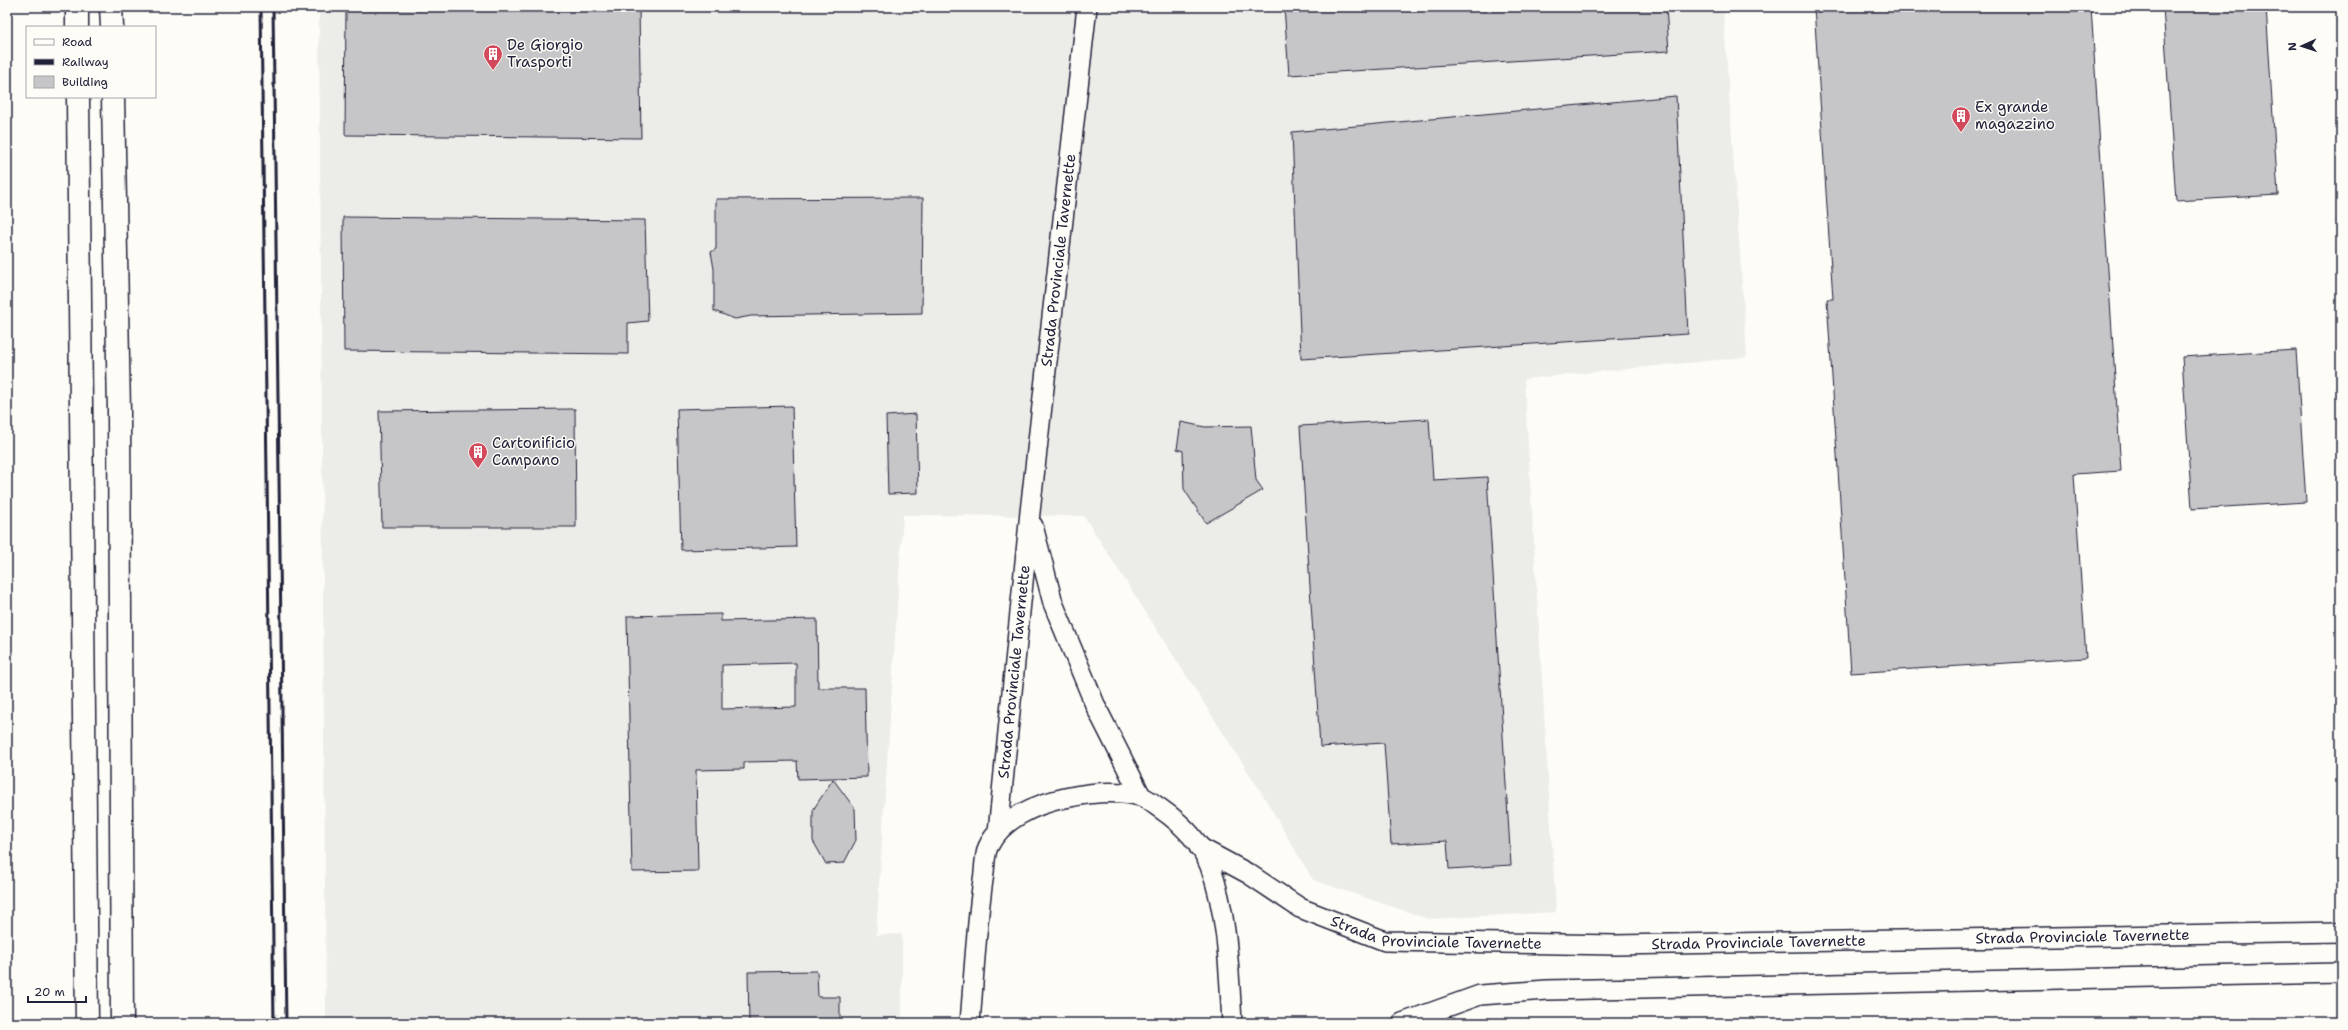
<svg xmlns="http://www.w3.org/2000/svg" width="2348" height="1030" font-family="'Shantell Sans',sans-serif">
  <rect width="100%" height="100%" fill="#fdfcf7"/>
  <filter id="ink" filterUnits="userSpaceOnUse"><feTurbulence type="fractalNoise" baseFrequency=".025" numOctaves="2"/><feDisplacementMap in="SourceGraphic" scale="8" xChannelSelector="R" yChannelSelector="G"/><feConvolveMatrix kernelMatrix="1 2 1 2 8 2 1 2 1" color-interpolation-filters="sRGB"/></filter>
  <g filter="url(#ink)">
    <path fill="#ecece9" d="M319,7h1404l24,350 -223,22 32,533 -127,7 -116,-39 -52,-88 -177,-276 -181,-1 -27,420 26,-1v89h-576z"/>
    <g fill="#c6c6c8" stroke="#22223b" fill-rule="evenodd">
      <path d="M346,7l293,1 2,130 -296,-3z"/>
      <path d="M1284,7h382l3,44 -380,24z"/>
      <path d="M1814,7h277l30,464 -47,3 12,184 -235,15 -24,-374h6z"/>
      <path d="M2163,7h103l12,188 -102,6z"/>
      <path d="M1676,96l12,238 -387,25 -9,-227z"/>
      <path d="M923,198l-1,115 -171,3 -16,3 -21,-8v-42l-3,-17 5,-3v-50z"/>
      <path d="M343,217l302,3 3,101 -20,2v31l-284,-3z"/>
      <path d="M2296,350l10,152 -114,7 -10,-152z"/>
      <path d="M792,406l4,141 -115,3 -4,-141z"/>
      <path d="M575,409l1,118h-194l-3,-116z"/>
      <path d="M916,414l2,79 -30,1 -2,-78z"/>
      <path d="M1429,419l4,61 54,-3 24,388 -62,4 -2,-28 -56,3 -7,-101 -64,4 -20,-321z"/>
      <path d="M1181,422l24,5 46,-1 5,54 7,10 -57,33 -22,-34 -1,-38 -6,-2z"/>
      <path d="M721,614v7l96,-2 1,69h47l2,89 -69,2 -1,-18 -53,1v7l-48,1 2,101 -66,1 -5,-256zM796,663v44l-74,2v-44z"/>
      <path d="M833,779l22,30 1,31 -12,23 -18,1 -13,-23v-31z"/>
      <path d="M817,971l1,26h22v26h-91l-1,-51z"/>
    </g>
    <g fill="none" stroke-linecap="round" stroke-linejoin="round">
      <g stroke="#22223b" stroke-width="22">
        <g id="minor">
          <path d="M1033,526l20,77 43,104 45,89"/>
          <path id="s1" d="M998,832l32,-320 57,-505"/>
          <path id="s2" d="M1199,847l50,27 51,34 85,33 230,4 726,-13"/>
          <path d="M970,1023c4,-48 6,-95 13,-143 2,-10 1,-24 5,-33 13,-28 48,-43 77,-49 23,-5 52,-8 75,-2 7,2 15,9 21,13 20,14 40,34 49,57 18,49 19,106 22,157"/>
          <path d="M1402,1023l78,-28 67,-5 794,-17"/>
        </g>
      </g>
      <g stroke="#22223b" stroke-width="25">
        <g id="trunk">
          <path d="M77,7v20"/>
          <path d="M111,7l1,20"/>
          <path d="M78,97l9,926"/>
          <path d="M113,97l6,315 3,611"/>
        </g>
      </g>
      <use href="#minor" stroke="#fdfcf7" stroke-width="19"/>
      <use href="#trunk" stroke="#fdfcf7" stroke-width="22"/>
      <g stroke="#22223b" stroke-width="3">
        <path d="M261,7l13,1016"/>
        <path d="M273,7l13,1016"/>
      </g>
    </g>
  </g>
  <defs>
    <g id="building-pin" transform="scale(1)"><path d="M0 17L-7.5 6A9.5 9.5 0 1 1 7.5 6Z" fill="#d1495b" stroke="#fdfcf7"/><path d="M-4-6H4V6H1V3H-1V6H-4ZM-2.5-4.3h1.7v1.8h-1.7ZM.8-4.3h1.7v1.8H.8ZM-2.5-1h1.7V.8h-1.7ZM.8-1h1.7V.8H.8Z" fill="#fff"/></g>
  </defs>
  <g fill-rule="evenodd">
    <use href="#building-pin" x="493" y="54"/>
    <use href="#building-pin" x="1961" y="116"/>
    <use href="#building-pin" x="478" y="452"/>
  </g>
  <g text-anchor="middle" stroke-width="3" stroke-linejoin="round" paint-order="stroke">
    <g font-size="15" fill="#22223b" stroke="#fdfcf7" text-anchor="start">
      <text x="507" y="50">De Giorgio<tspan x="507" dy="17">Trasporti</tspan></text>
      <text x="1975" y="112">Ex grande<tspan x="1975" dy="17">magazzino</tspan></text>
      <text x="492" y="448">Cartonificio<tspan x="492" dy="17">Campano</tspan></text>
    </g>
    <g font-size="15" fill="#22223b" stroke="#fdfcf7">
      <text dy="5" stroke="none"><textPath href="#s1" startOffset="575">Strada Provinciale Tavernette</textPath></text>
      <text dy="5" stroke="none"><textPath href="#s1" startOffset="161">Strada Provinciale Tavernette</textPath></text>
      <text dy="5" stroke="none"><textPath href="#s2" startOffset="259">Strada Provinciale Tavernette</textPath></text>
      <text dy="5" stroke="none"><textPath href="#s2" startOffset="907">Strada Provinciale Tavernette</textPath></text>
      <text dy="5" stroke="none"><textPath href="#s2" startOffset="583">Strada Provinciale Tavernette</textPath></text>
    </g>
  </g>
  <rect width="2348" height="1030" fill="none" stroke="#fdfcf7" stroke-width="24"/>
  <rect x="12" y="12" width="2324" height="1006" fill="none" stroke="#22223b" stroke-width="1.5" filter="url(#ink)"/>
  <rect x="26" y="26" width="130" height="72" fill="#fdfcf7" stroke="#a5a5ac"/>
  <rect x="34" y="39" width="20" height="6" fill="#fdfcf7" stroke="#a5a5ac"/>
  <text x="62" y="46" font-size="12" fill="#22223b">Road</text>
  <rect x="34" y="59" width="20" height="6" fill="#22223b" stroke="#a5a5ac"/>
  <text x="62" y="66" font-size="12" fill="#22223b">Railway</text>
  <rect x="34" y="76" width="20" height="12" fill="#c6c6c8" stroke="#a5a5ac"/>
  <text x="62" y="86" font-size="12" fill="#22223b">Building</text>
  <g transform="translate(2302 46) rotate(267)" stroke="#fdfcf7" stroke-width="3" paint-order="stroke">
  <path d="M0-3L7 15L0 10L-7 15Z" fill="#22223b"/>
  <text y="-6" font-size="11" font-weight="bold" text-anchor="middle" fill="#22223b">N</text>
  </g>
  <path d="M28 996v6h58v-6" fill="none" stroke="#22223b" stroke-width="2"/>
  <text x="34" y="996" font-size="12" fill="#22223b" stroke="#fdfcf7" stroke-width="3" paint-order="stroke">20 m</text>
</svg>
